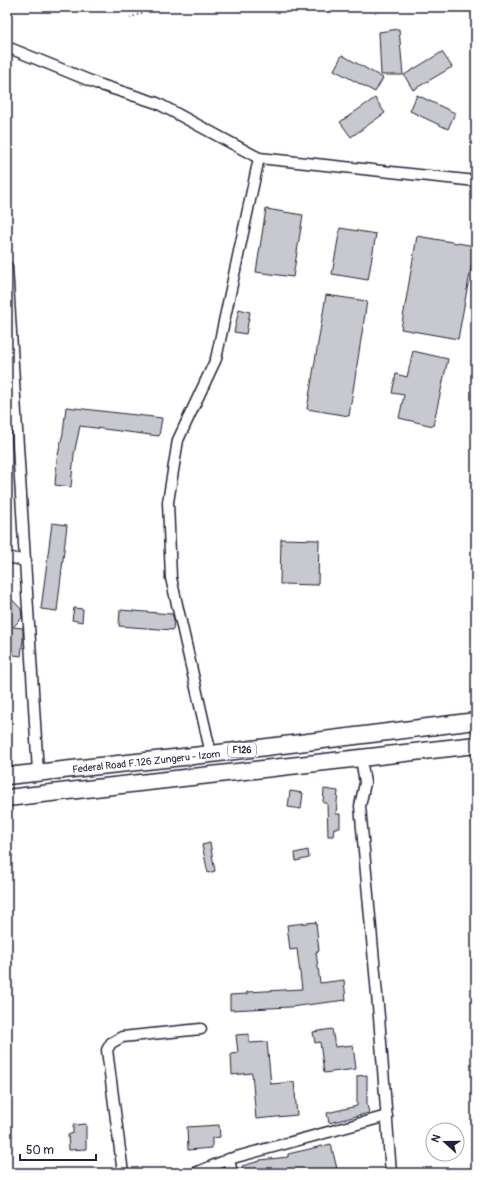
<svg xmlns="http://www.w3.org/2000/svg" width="483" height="1180" font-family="Pangolin,sans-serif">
  <rect width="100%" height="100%" fill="#fff"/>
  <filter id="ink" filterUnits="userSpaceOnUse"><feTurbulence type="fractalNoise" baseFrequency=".025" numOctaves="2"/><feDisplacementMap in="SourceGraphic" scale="8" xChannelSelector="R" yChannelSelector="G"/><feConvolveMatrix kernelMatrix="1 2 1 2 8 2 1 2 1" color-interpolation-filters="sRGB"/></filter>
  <g filter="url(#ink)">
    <g fill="#c8c8cf" stroke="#22223b">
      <path d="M399,29l4,46h-22l-2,-43z"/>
      <path d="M442,52l10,15 -39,23 -9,-15z"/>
      <path d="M342,55l41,23 -8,14 -41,-22z"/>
      <path d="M417,95l38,18 -7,16 -38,-18z"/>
      <path d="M375,98l10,15 -34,24 -11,-15z"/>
      <path d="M266,209l37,6 -10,62 -37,-5z"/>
      <path d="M340,228l36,6 -8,46 -36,-6z"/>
      <path d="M417,236l58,10 -17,93 -57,-10z"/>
      <path d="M326,295l41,6 -18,115 -42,-7z"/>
      <path d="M239,309l11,3 -4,22 -12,-2z"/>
      <path d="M413,351l35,8 -15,67 -34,-8 5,-23 -12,-2 4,-19 11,3z"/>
      <path d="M66,407l96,11 -3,18 -79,-10 -6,28 -3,33 -16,-2 2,-26 6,-26z"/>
      <path d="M52,523l15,2 -10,86 -16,-2z"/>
      <path d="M281,539l38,1 -1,45 -38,-1z"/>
      <path d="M7,594l14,15 1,9 -9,9 10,1v12l-2,16 -14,-2z"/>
      <path d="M74,608l9,1 -1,13 -10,-2z"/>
      <path d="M120,610l52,4 2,5 -1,11 -54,-4z"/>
      <path d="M324,789l14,2 -2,23h4v14h-6l-1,8h-5l-1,-33h-4z"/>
      <path d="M290,791l13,2 -2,16 -13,-2z"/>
      <path d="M210,843l5,28 -7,2 -6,-28z"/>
      <path d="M308,850l1,8 -13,3 -1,-8z"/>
      <path d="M316,922l3,29 -3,1 4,31 24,-3 2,20 -56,7 -60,3v-15l17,-1v-2l55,-3 -5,-40 -7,1 -3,-25z"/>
      <path d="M332,1029l3,18 18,-2 3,24 -32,4 -4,-31 -5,1 -2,-11z"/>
      <path d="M249,1034v9l18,-1 4,42 23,-2 3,33 -41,4 -4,-46 -20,2 -1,-21 7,-1 -2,-18z"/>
      <path d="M367,1075v30l2,8 -40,10 -2,-10 30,-7v-30z"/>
      <path d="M86,1124v25l-17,1 -1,-15 5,-2v-8z"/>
      <path d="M219,1125l1,12 -8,1v10l-24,2 -1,-23z"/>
      <path d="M331,1144l7,29h-77l-1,-4 -16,4 -2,-7 18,-5v-1l28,-3v-3z"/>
    </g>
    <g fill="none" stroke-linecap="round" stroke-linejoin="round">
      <g stroke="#22223b" stroke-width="13">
        <g id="minor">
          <path d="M7,47l91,37 59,19 102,55 217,23"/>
          <path d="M7,267l31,505"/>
          <path d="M7,557l19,4"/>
          <path d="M211,754l-40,-176 -3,-76 10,-62 38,-81 43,-201"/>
          <path d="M361,758l4,25 -5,23 19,211 12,156"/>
          <path d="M229,1159l3,14"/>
          <path d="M123,1173l-16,-123 4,-7 11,-6 79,-8"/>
          <path d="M195,1173l34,-14 158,-43"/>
        </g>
      </g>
      <g stroke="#22223b" stroke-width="19">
        <g id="primary">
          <path id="s1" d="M7,776l204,-22 265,-33"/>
          <path d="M7,798l469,-53"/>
        </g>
      </g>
      <path stroke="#22223b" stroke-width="2" stroke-dasharray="1 3" stroke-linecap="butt" d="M130,18l25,-11"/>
      <use href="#minor" stroke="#fff" stroke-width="10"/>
      <use href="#primary" stroke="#fff" stroke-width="16"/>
    </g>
  </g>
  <g text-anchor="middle" stroke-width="3.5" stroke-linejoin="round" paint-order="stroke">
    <rect fill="#fff" stroke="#646476" stroke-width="1" x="228" y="743" width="28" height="14" rx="3"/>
    <g font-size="9" font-weight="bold" fill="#22223b">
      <text x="242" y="753">F126</text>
    </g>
    <g font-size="10" fill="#22223b" stroke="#fff">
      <text dy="4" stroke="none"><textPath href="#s1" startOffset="140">Federal Road F.126 Zungeru - Izom</textPath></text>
    </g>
  </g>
  <rect width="483" height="1180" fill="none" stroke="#fff" stroke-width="24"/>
  <rect x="12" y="12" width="459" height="1156" fill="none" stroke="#22223b" stroke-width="1.5" filter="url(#ink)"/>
  <g transform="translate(445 1142) rotate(291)"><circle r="19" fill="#ffffff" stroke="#a7a7b1"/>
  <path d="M0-3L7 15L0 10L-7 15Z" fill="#22223b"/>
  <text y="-6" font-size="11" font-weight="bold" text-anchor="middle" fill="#22223b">N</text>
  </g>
  <path d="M20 1154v6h76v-6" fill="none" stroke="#22223b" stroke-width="2"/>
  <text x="26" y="1154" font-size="12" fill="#22223b" stroke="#ffffff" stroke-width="3" paint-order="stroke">50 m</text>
</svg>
